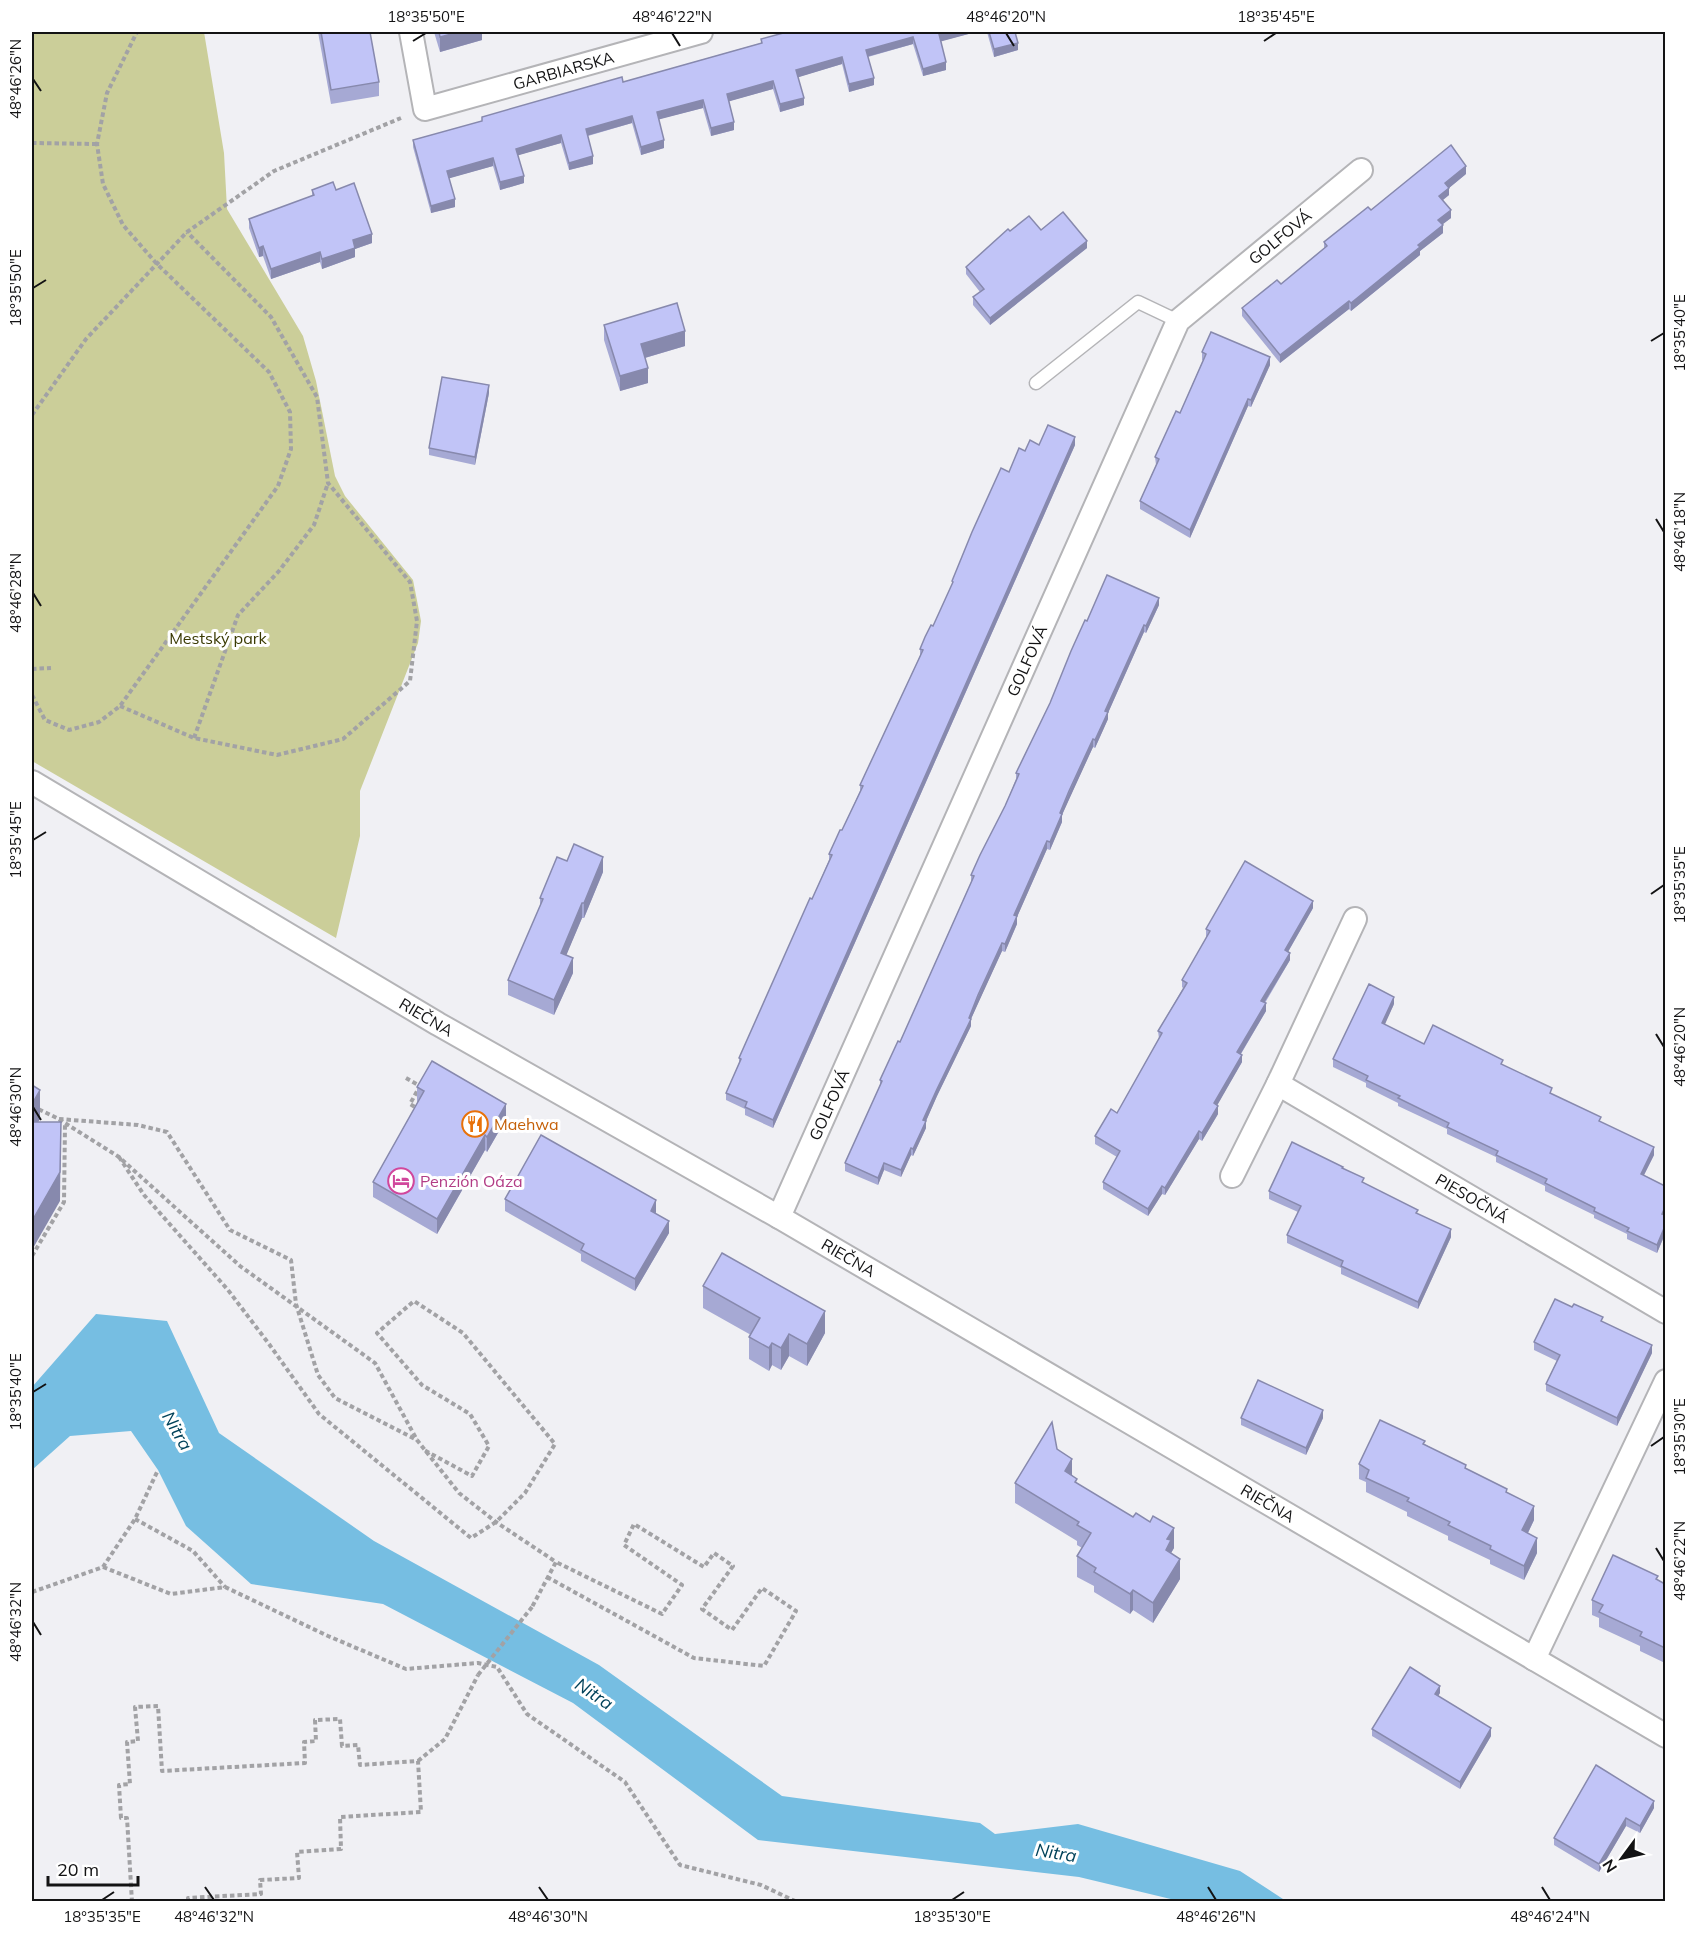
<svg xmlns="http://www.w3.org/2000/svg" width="1697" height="1933" font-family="Mulish,sans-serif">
  <rect width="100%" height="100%" fill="#f0f0f4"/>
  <path fill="#cbce99" d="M32,32h172l20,121 3,56 76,127 13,45 19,95 10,20 68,84 8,41 -3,22 -58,148v45l-24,102 -304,-177z"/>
  <path fill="#76bee2" d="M96,1314l71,7 52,112 155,108 225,124 183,131 198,27 15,11 83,-10 162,47 46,30h-107l-100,-24 -321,-37 -185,-137 -190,-99 -132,-20 -65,-58 -28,-56 -27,-39 -61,5 -38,34v-83z"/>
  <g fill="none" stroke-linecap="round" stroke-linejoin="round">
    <g stroke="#b4b4b7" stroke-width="15">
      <path id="service" d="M1036,383l102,-81 40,19"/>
    </g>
    <g stroke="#b4b4b7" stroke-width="26">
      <g id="minor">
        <path id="s1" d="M411,32l14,77 276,-77"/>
        <path id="s2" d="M32,782l406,242 341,193 887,519"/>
        <path id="s3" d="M1278,1084l388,228"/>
        <path d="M1232,1176l46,-92 77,-165"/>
        <path id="s4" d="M779,1217l399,-896 183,-151"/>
        <path d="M1534,1659l132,-278"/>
      </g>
    </g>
    <g stroke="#a2a2a5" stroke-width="4" stroke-dasharray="4.5 3" stroke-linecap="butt">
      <path d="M32,143l65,1"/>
      <path d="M32,415l54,-76 101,-107 87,-61 127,-53"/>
      <path d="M32,669l19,-1"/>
      <path d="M32,695l13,25 24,10 30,-8 21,-16 158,-220 13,-37 -1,-37 -21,-40 -113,-109 -33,-38 -20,-41 -6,-40 10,-51 30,-61"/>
      <path d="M120,706l74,32 83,17 66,-16 67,-58 7,-60 -7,-39 -82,-99 -11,-86 -46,-80 -84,-85"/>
      <path d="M194,738l44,-123 41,-44 35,-46 14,-42"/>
      <path d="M406,1078l14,8 -10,18 8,5"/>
      <path d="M32,1106l25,12 62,39 121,109 135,97 42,77 42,53 37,29 60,40 -24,45"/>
      <path d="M59,1119l79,6 29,7 63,98 61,30 5,44 22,71 17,23 82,42"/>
      <path d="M119,1157l25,38 84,95 41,54 50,70 152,124 25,-16 29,-29 30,-49 -92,-111 -49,-32 -37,32 45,52 48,29 19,32 -17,30 -48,-26"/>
      <path d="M32,1256l32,-54 1,-78"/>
      <path d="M135,1519l58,32 32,36"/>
      <path d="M103,1567l68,27 54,-7 103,49 78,33 72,-6 19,4 30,47 98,68 55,83 81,20 36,17"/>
      <path d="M547,1577l147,81 70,8 32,-55 -34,-23 -30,42 -30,-21 31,-43 -19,-13 -10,14 -70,-43 -10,21 58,40 -20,29 -106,-52"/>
      <path d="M32,1592l71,-25 32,-48 23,-49"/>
      <path d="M418,1761l27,-22 33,-64"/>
      <path d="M132,1902l-5,-84h-6l-2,-33 11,-1 -3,-42 11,-1 -3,-34 23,-1 4,65 143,-8 -1,-21 12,-1 -1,-21 25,-1 2,27 16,-1 2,20 58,-4 3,51 -81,5 1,32 -44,3 2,26 -39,2 1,14 -73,4v4"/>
    </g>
    <use href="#service" stroke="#fff" stroke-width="12"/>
    <use href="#minor" stroke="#fff" stroke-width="22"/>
    <path stroke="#a2a2a5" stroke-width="4" stroke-dasharray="4.5 3" stroke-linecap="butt" d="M478,1675l54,-68"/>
  </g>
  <g fill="#a6a9d4">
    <path d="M318,32h52l9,50v14l-48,8z"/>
    <path d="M434,32h48v8l-42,12z"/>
    <path d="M787,32h189l-35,9 5,29 -23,6 -10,-32 -45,13 6,28 -25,7 -7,-28 -44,13 6,28 -24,7 -7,-23 -44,12 5,29 -23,6 -8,-28 -44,11 5,29 -23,7 -9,-32 -44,13 5,28 -24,6 -8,-27 -43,12 6,28 -24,7 -7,-24 -44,12 6,29 -24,6 -18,-66v-7l69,-19v-4l141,-35 138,-39v-4z"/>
    <path d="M987,32h28l3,18 -24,7z"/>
    <path d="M1466,174l-17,14v7l-6,5 8,18 -9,6 1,9 -23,18v4l-69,56 -2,-2 -69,54 -38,-47v-8l39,-24 43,-36v-6l47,-32z"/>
    <path d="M312,190h24l36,53 -17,6v8l-33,12 -2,-7 -49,17 -8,-23 -4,1 -10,-29v-9l63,-23z"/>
    <path d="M1041,230l46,18 -97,77 -17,-20v-8l7,-5 -14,-18v-7l44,-36z"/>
    <path d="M604,325l81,21 -40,12 3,25 -28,8 -16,-51z"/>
    <path d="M1202,352l68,13 -19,42 -3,-1 -58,132 -50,-29v-8l16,-36 -1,-8 25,-44 23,-53h-1z"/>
    <path d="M489,393l-14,72 -46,-10v-7z"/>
    <path d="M1039,445h36l-302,683 -28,-13v-6l-19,-9v-7l13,-30v-5l73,-159 17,-39v-6l13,-24 18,-39v-6l60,-129v-7l13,-23 19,-40v-5l57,-109 16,-21z"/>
    <path d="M1159,605l-13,28 -2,-1 -36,81v6l-13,29 -2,-1 -24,52 -7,16v7l-12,28 -3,-1 -30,68v7l-12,28 -3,-1 -24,52 -7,16v7l-34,70 -11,25v7l-13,28 -2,-1 -10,22 -17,-7 -6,15 -33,-14v-8l35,-78v-5l20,-38 71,-160v-7l34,-69 11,-27v-6l34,-70 37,-82z"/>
    <path d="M567,861l36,11 -19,46h-2l-16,37 7,18 -19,42 -46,-20v-15l32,-73v-9z"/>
    <path d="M1313,908l-25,44 2,8 -25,43 1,8 -25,43 1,8 -25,43 1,9 -16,27 -3,-2 -34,56 -3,-1 -14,22 -45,-27v-7l14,-25 -22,-13v-8l22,-23 42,-74 -1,-8 25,-43 -1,-1v-7l25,-43 -1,-1v-7z"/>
    <path d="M1394,1004l-10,21 40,19 79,21 151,90 -10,20 21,11v48l-8,19 -30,-14v-5l-33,-16v-3l-49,-24v-5l-49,-24v-5l-49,-23v-5l-49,-23v-3l-32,-16v-4l-33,-16v-8z"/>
    <path d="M417,1087l89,32 -19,33 -2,-2 -48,84 -64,-37v-15l45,-80h-1z"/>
    <path d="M1343,1169l21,14 54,31 33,23 -33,72 -77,-35v-6l-54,-25v-8l11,-23 -29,-13v-8z"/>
    <path d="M505,1199l151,13 -1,2 14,19 -34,58 -54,-30v-7l-76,-43z"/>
    <path d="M703,1286l122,47 -18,33 -18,-10 -8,14 -9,-5 -3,6 -20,-12v-22l2,-2 -48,-27z"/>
    <path d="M1603,1322l49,31 -35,73 -71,-35v-7l11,-23 -23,-11v-8z"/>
    <path d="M1241,1418h82l-17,37 -65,-30z"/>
    <path d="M1425,1444l82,49 27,27 -6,13 9,20 -13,27 -34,-16v-4l-42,-20v-4l-41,-20v-4l-41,-20v-10l-7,-3v-15z"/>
    <path d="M1057,1449l20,34 97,65 -3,5 9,26 -27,44 -20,-13 -3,4 -36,-22v-6l-17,-9v-21l5,-8 -5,-3v-4l-62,-38v-20z"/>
    <path d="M1658,1580l7,4v79l-25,-12v-5l-41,-19v-9l-7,-3v-15z"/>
    <path d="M1440,1693l-2,3 53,40 -31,53 -88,-53v-7z"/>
    <path d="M1654,1808l-14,25 -14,-7 -27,46 -45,-27v-7z"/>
  </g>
  <g fill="#8789ad">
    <path d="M459,32h23v8l-42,12v-15z"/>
    <path d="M948,32h28l-37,10v-8z"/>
    <path d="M1063,32h10l-10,2z"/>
    <path d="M913,37v7l-47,13v-7z"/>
    <path d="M1018,43v7l-24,7v-8z"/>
    <path d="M842,57v7l-46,14v-8z"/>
    <path d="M946,62v8l-23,6v-7z"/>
    <path d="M874,78v7l-25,7v-8z"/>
    <path d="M773,81v8l-46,13v-8z"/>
    <path d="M804,98v7l-24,7v-8z"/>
    <path d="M703,100v8l-46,12v-8z"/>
    <path d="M632,116v7l-46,13v-7z"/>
    <path d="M734,122v8l-23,6v-8z"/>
    <path d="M561,135v8l-45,13v-7z"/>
    <path d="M664,140v8l-23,7v-8z"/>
    <path d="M593,156v8l-24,6v-7z"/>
    <path d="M493,158v8l-46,13v-8z"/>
    <path d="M1466,166v8l-17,14v7l-10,8v-7l6,-13z"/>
    <path d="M524,176v7l-24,7v-8z"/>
    <path d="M455,199v8l-24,6v-7z"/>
    <path d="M1451,210v8l-13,10v-8z"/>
    <path d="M1443,225v8l-23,18v4l-69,56v-8l67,-58z"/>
    <path d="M372,234v9l-17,6v8l-33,12v-10l31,-19z"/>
    <path d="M1087,241v7l-97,77v-7z"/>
    <path d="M263,246v10l-4,1v-9z"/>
    <path d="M320,252v10l-49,17v-10z"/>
    <path d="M1349,301v8l-69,54v-8z"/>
    <path d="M685,331v15l-44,13v-15z"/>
    <path d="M1270,357v8l-19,42v-7z"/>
    <path d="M648,368v15l-28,8v-15z"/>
    <path d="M489,385v8l-14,72v-8z"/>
    <path d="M1248,399v7l-58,132v-8z"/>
    <path d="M1075,437v8l-302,683v-8z"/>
    <path d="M1159,598v7l-13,28v-7z"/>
    <path d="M1144,625v7l-36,81v6l-13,29v-8l10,-29z"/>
    <path d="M1093,739v8l-31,68v7l-12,28v-8l10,-29z"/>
    <path d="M1047,841v8l-30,68v7l-12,28v-8l9,-29z"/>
    <path d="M603,857v15l-19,46v-15z"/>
    <path d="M1313,901v7l-28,49v-7z"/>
    <path d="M582,903v15l-21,50v-15z"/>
    <path d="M1002,943v8l-31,68v7l-34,70 -11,25v7l-13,28v-7l10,-29z"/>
    <path d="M1290,953v7l-29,48v-7z"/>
    <path d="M573,958v15l-19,42v-15z"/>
    <path d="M1394,997v7l-12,27v-8z"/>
    <path d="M1266,1003v8l-29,49v-8z"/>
    <path d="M1242,1055v7l-28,49v-8z"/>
    <path d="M40,1090v29l-8,14v-29z"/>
    <path d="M506,1104v15l-19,33v-15z"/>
    <path d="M1218,1106v8l-16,27v-8z"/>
    <path d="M61,1122l-1,79 -28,49v-29z"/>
    <path d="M1199,1131v8l-34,56v-7z"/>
    <path d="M485,1135v15l-48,84v-15z"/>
    <path d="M1654,1147v8l-13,26v-7z"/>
    <path d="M911,1148v7l-10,22v-7z"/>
    <path d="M884,1163v7l-6,15v-7z"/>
    <path d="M1162,1186v8l-14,22v-7z"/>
    <path d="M656,1200v12l-5,10v-11z"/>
    <path d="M669,1221v12l-34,58v-12z"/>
    <path d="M1665,1226v8l-8,19v-8z"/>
    <path d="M1451,1229v8l-33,72v-7z"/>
    <path d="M825,1311v22l-18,33v-22z"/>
    <path d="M789,1334v22l-8,14v-22z"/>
    <path d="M772,1343v22l-3,6v-23z"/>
    <path d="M1652,1345v8l-35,73v-8z"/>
    <path d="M1323,1410v8l-17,37v-7z"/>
    <path d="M1072,1459v20l-7,-8z"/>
    <path d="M1534,1506v14l-12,25v-15z"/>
    <path d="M1174,1528v20l-3,5 -5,-3 1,-11z"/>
    <path d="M1537,1538v15l-13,27v-14z"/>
    <path d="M1180,1559v20l-27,44v-20z"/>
    <path d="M1133,1590v20l-3,4v-20z"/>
    <path d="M1440,1686v7l-5,8v-7z"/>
    <path d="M1491,1728v8l-31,53v-7z"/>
    <path d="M1654,1801v7l-14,25v-7z"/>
    <path d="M1626,1818v8l-27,46v-8z"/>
  </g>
  <g fill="#c1c4f7" stroke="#8789ad" stroke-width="1.5">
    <path d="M321,32h49l9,50 -48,8z"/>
    <path d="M439,32h20l-19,5z"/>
    <path d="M787,32h161l-9,2 7,28 -23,7 -10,-32 -47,13 8,28 -25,6 -7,-27 -46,13 8,28 -24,6 -7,-23 -46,13 7,28 -23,6 -8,-28 -46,12 7,28 -23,7 -9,-31 -46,13 7,27 -24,7 -8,-28 -45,14 8,27 -24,6 -7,-24 -46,13 8,28 -24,7 -18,-66 69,-19v-4l140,-40 1,5 139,-39 -1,-4z"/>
    <path d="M989,32h26l3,11 -24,6z"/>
    <path d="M1451,145l15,21 -21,17 4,5 -10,8 12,14 -13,10 5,5 -25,20 2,2 -69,56 -2,-2 -69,54 -38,-47 35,-28 4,4 46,-38 -3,-4 44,-35 3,3z"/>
    <path d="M333,182l3,8 18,-7 18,51 -19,6 2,8 -33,11 -2,-7 -49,17 -8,-23 -4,2 -10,-29 65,-24 -2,-5z"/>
    <path d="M1063,212l24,29 -97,77 -17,-21 11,-8 -18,-22 42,-38 2,2 19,-15 12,14z"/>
    <path d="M677,303l8,28 -44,13 7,24 -28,8 -16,-51z"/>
    <path d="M1211,332l59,25 -19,43 -3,-1 -58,131 -50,-29 19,-42 -4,-2 21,-46 4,2 26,-59 -4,-2z"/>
    <path d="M442,377l47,8 -14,72 -46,-9z"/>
    <path d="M1048,425l27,12 -302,683 -28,-13 2,-5 -21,-9 15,-34 -2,-1 71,-160 2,1 20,-44 -3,-1 6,-13 5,-11h2l21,-44 -3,-1 63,-135 -3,-1 5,-12 6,-12 2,1 20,-44 -1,-1 20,-49 29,-64 8,4 10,-24 6,3 5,-11 9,5z"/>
    <path d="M1107,575l52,23 -13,28 -2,-1 -39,86 3,1 -13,28 -2,-1 -24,52 -9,22 2,1 -12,28 -3,-1 -33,74 3,1 -12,28 -3,-1 -24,52 -9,23 2,1 -34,70 -14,31 3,1 -13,28 -2,-1 -10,22 -17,-7 -6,15 -33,-15 37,-82 -2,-1 18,-39 2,1 74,-166 -3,-1 9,-20 25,-49 14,-32 -3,-1 34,-70 21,-52 14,-31 2,1z"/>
    <path d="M574,844l29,13 -19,46h-2l-21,50 12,5 -19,42 -46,-20 35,-81 -3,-1 17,-41 10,4z"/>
    <path d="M1245,861l68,40 -28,49 5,3 -29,48 5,2 -29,49 5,3 -28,48 4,3 -16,27 -3,-2 -34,57 -3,-2 -14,23 -45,-27 17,-31 -25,-15 16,-27 6,4 45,-80 -4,-2 29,-48 -5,-3 28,-49 -4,-2z"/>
    <path d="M1369,984l25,13 -12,26 42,21 9,-19 70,35 -2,4 51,24 -2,5 51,24 -2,4 55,26 -13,27 24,12v21l-3,7 3,1v11l-8,19 -30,-14 2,-3 -35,-17 1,-3 -50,-25 2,-4 -51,-24 2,-4 -51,-24 2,-4 -51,-25 2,-2 -34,-16 2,-4 -35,-17z"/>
    <path d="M432,1061l74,43 -19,33 -2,-2 -48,84 -64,-37 51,-91 -7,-4z"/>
    <path d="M32,1085l8,5 -8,14z"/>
    <path d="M32,1122h29l-1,50 -28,49z"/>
    <path d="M541,1135l115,65 -5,11 18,10 -34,58 -54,-29 3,-6 -79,-45z"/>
    <path d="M1292,1142l51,25 -1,1 22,10 -2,4 56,28 -2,3 35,16 -33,73 -77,-36 2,-5 -56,-26 14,-29 -32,-15z"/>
    <path d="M722,1253l103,58 -18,33 -18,-10 -8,14 -9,-5 -3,5 -20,-11 11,-19 -57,-32z"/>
    <path d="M1555,1299l17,8 2,-3 29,13 -2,4 51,24 -35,73 -71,-34 14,-29 -26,-13z"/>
    <path d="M1258,1380l65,30 -17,38 -65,-30z"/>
    <path d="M1380,1420l45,21 -2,3 43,21 -1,3 42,21 -1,3 28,14 -12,24 15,8 -13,28 -34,-17 1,-3 -43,-21 2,-3 -43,-21 2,-3 -43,-20 3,-8 -10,-6z"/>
    <path d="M1052,1422l5,27 15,10 -7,12 12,8 -2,3 58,35 3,-4 14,9 3,-6 21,12 -7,11 4,1 -5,10 14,9 -27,44 -20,-13 -3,4 -36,-22 2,-4 -19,-12 14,-23 -14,-8 2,-3 -64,-39z"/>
    <path d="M1613,1555l45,21 -2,3 9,5v64l-25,-12 2,-4 -43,-20 4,-7 -11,-5z"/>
    <path d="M1410,1667l30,19 -5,8 56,34 -31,54 -88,-53z"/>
    <path d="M1596,1765l58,36 -14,25 -14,-8 -27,46 -45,-26z"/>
  </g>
  <path fill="none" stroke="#131314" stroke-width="2" d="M672,33l8,13M1006,33l8,13M413,41l13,-8M1264,41l12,-8M33,79l8,12M33,288l13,-8M1651,341l13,-8M1656,519l8,13M33,593l8,13M33,840l13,-8M1651,894l13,-9M1656,1034l8,13M33,1107l8,13M33,1392l13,-8M1651,1446l13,-9M1656,1548l8,13M33,1622l8,13M205,1887l9,13M539,1887l9,13M1208,1887l8,13M1542,1887l8,13M102,1900l12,-8M952,1900l12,-8"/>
  <defs>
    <g id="restaurant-ring" transform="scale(1.35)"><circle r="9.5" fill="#fff" stroke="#e8710a" stroke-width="1.5"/><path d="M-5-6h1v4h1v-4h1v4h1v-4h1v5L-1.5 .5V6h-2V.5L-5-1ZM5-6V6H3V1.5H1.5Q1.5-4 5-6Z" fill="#e8710a"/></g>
    <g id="hotel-ring" transform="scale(1.35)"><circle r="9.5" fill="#fff" stroke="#d1479c" stroke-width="1.5"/><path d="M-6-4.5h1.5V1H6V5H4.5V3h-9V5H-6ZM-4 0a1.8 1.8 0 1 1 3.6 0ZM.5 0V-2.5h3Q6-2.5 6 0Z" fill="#d1479c"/></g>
  </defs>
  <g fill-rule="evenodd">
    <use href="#restaurant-ring" x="475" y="1124"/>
    <use href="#hotel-ring" x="401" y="1181"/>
  </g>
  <g text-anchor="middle" stroke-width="6" stroke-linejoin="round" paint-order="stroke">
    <g font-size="16" fill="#131314" stroke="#fff">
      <text dy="6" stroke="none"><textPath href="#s1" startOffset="222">GARBIARSKA</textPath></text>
      <text dy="6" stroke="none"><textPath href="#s4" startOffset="1113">GOLFOVÁ</textPath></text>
      <text dy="6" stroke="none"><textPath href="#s4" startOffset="609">GOLFOVÁ</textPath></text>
      <text dy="6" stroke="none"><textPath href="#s2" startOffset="459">RIEČNA</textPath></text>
      <text dy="6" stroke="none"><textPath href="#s4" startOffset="123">GOLFOVÁ</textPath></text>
      <text dy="6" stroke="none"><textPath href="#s3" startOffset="225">PIESOČNÁ</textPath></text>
      <text dy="6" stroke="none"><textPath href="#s2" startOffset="945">RIEČNA</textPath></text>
      <text dy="6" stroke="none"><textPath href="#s2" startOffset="1431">RIEČNA</textPath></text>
    </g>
    <g font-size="16" fill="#3a3a03" stroke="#fff">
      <text x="218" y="644">Mestský park</text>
    </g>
    <g font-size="16" fill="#c56008" stroke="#fff" text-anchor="start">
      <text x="494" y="1130">Maehwa</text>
    </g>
    <g font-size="16" fill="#b23c85" stroke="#fff" text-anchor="start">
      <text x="420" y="1187">Penzión Oáza</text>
    </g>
    <g font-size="18" font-style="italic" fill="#01425a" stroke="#fff">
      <text transform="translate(177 1431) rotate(60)" y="6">Nitra</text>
      <text transform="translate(594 1694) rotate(34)" y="6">Nitra</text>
      <text transform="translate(1056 1853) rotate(9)" y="6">Nitra</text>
    </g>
  </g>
  <rect width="1697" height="1933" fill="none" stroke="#ffffff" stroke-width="66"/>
  <g transform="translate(1622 1858) rotate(237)" stroke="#ffffff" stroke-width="4.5" paint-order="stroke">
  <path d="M0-4.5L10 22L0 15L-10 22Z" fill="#131314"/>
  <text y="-9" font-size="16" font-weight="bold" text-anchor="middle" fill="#131314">N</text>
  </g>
  <path d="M48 1876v9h90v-9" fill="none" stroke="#131314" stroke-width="3"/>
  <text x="57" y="1876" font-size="18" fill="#131314" stroke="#ffffff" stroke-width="4.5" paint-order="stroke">20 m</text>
  <rect x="33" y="33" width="1631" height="1867" fill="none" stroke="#131314" stroke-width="2"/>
  <g font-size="15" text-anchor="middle" fill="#131314">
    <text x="426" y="22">18°35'50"E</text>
    <text x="672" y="22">48°46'22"N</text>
    <text x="1006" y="22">48°46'20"N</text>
    <text x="1276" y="22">18°35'45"E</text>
    <text transform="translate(16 79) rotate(-90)" y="5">48°46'26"N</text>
    <text transform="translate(16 288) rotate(-90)" y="5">18°35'50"E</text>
    <text transform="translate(1680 333) rotate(-90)" y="5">18°35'40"E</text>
    <text transform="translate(1680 532) rotate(-90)" y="5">48°46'18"N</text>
    <text transform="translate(16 593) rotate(-90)" y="5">48°46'28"N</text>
    <text transform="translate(16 840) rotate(-90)" y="5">18°35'45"E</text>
    <text transform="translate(1680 885) rotate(-90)" y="5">18°35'35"E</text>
    <text transform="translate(1680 1047) rotate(-90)" y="5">48°46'20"N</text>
    <text transform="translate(16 1107) rotate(-90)" y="5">48°46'30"N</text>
    <text transform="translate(16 1392) rotate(-90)" y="5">18°35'40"E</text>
    <text transform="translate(1680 1437) rotate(-90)" y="5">18°35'30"E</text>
    <text transform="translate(1680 1561) rotate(-90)" y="5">48°46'22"N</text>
    <text transform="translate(16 1622) rotate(-90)" y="5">48°46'32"N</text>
    <text x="102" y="1922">18°35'35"E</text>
    <text x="214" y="1922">48°46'32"N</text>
    <text x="548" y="1922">48°46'30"N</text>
    <text x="952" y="1922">18°35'30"E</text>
    <text x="1216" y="1922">48°46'26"N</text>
    <text x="1550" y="1922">48°46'24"N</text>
  </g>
</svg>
